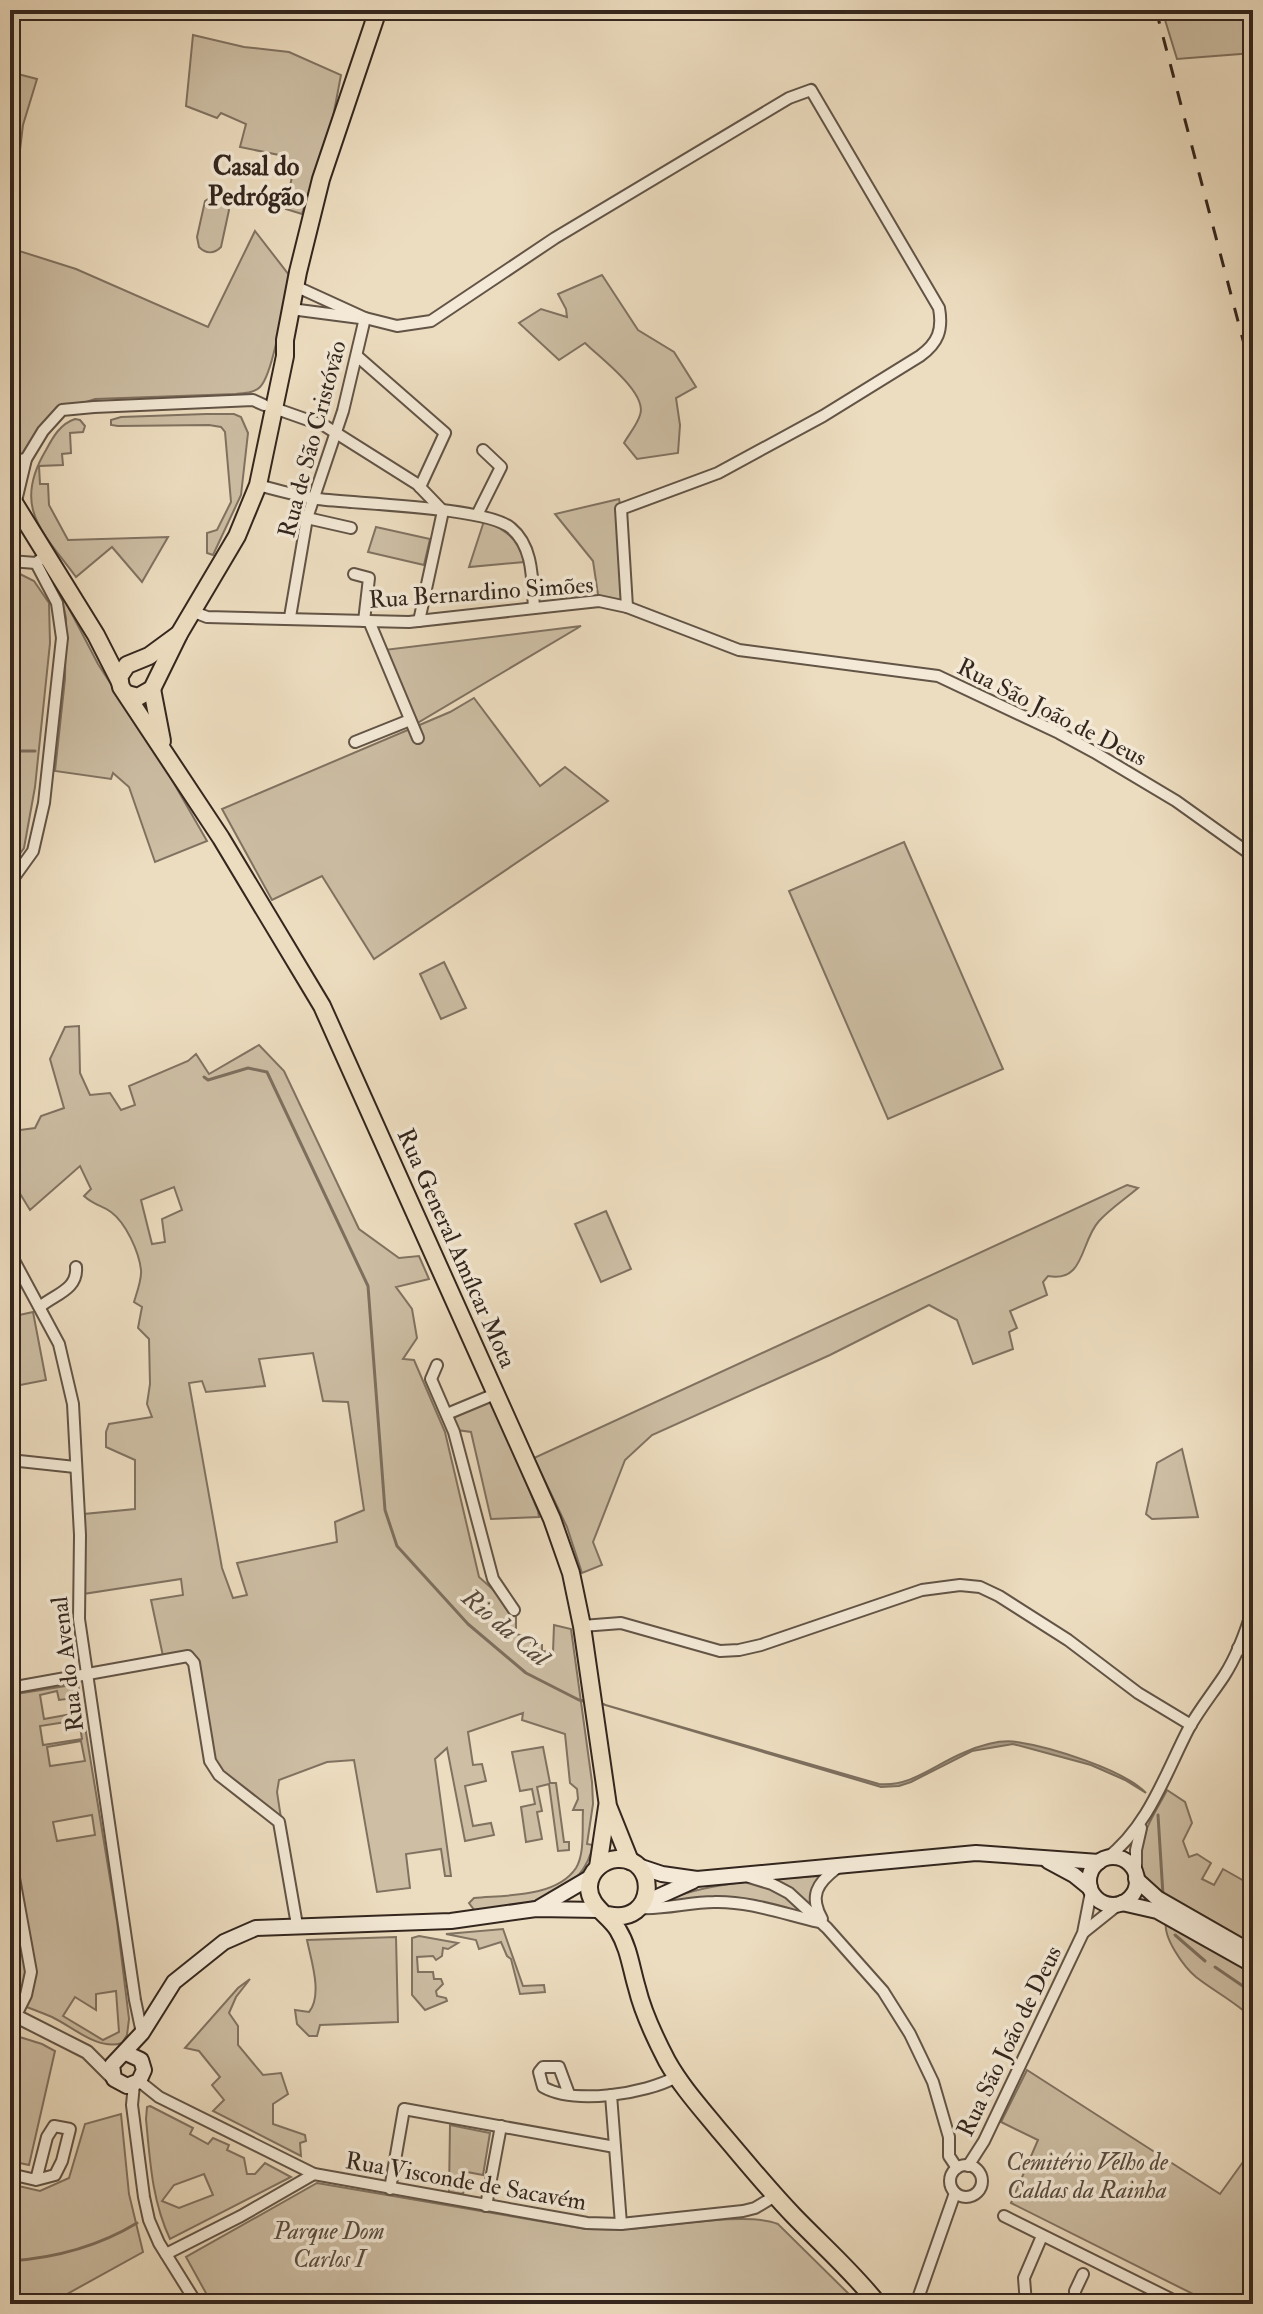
<svg xmlns="http://www.w3.org/2000/svg" width="1263" height="2314" font-family="'IM FELL Double Pica',serif">
  <rect width="100%" height="100%" fill="#edddc0"/>
  <filter id="stains"><feTurbulence type="fractalNoise" baseFrequency=".0025" numOctaves="4"/><feColorMatrix values="0 0 0 0 .2 0 0 0 0 .09 0 0 0 0 .02 0 0 0 .5 -.17"/></filter>
  <radialGradient id="worn" r=".72"><stop offset=".6" stop-color="#630" stop-opacity="0"/><stop offset="1" stop-color="#630" stop-opacity=".3"/></radialGradient>
  <g fill="#cdbea4" stroke="#807261" stroke-width="2" fill-rule="evenodd">
    <path d="M1162,10h91v43l-76,6z"/>
    <path d="M193,35l51,12 45,5 52,23 -8,42 -31,97 -16,-5 8,-44 -15,-10 -39,-8 6,-23 -25,-11 -4,5 -31,-12z"/>
    <path d="M10,72l27,7 -14,46 -13,108z"/>
    <path d="M214,195l10,2 5,13 -8,37c-7,7 -15,7 -22,0l-2,-10 8,-36z"/>
    <path d="M255,231l34,44c-4,21 -15,98 -29,112 -6,6 -16,6 -24,7l-141,5 -33,11 -36,49 -16,2v-213l66,21 132,58z"/>
    <path d="M602,275l36,55 36,22 22,35 -20,11 4,27 -2,28 -41,6 -13,-16c5,-9 13,-18 16,-28 8,-22 -40,-57 -55,-72l-26,17 -40,-37 22,-14 26,8 -1,-8 -8,-15z"/>
    <path d="M206,414h28l7,3 7,16 -7,62 -28,60 -6,-2v-20l10,-3 14,-28 -6,-70 -4,-5 -12,-2 -91,1 -7,-1v-5l10,-3z"/>
    <path d="M75,419l5,1 5,6 -2,6 -13,1 1,20 -9,1 1,11 -24,1 1,18h8l1,21 19,35 100,-3 -26,45 -30,-35 -36,30c-34,-46 -64,-70 -30,-127 7,-13 14,-26 29,-31z"/>
    <path d="M619,499l2,10 6,98 -28,-6 -6,-40 -38,-47z"/>
    <path d="M484,521c21,8 35,18 40,41l-55,5z"/>
    <path d="M376,527l54,12 -6,26 -56,-13z"/>
    <path d="M10,569l24,12 15,22 1,40 -15,144 -11,61 -14,19z"/>
    <path d="M49,570l49,94 66,102 43,75 -52,21 -26,-75 -16,-14 -2,6 -56,-8 10,-92 1,-61 -4,-18 -16,-28z"/>
    <path d="M581,626l-167,99 -30,-75z"/>
    <path d="M474,698l66,88 25,-19 43,34 -234,158 -52,-83 -50,24 -50,-91 228,-97z"/>
    <path d="M904,842l99,227 -115,50 -99,-228z"/>
    <path d="M444,962l22,46 -25,11 -21,-45z"/>
    <path d="M79,1026l1,47 10,22 20,-2 11,17 14,-5 -6,-19 59,-25 8,-7 13,20 50,-29 25,26 75,158 40,29 20,-2 10,23 -33,8 16,22 5,29 -14,21 11,1 31,72 34,145 37,33v24l15,4v7h11v6l11,1 1,-27 17,4 21,153 1,22 -6,40 6,1c-12,56 -71,60 -118,66l-6,-8 5,-5c30,-3 82,0 102,-30 9,-15 6,-41 7,-58h-10l5,-11 -1,-10 -7,-6 -5,-49 -43,-14 1,-7 -55,19 5,33 9,-1 4,17 -21,5 8,40 18,-3 3,12 -29,6 -18,-93 -12,11 16,117h-6l-4,-27 -35,5 4,34 -33,4 -23,-132 -27,2 -48,18 -2,12 4,26 -61,-45 -6,-14 -17,-98 -34,-5 -12,-56 32,-5 -2,-16 -98,15 1,-80 51,-5v-49l-29,-13v-15l3,-8 43,-7 -5,-13 3,-20 -1,-45 -11,-11 4,-21 -8,-5c3,-10 8,-23 7,-32 -2,-18 -15,-47 -30,-58 -9,-7 -16,-6 -27,-16l7,-7 -11,-23 -50,44 -14,-23 -6,-2v-18l4,-4 -2,-32 23,-3 6,-12 23,-8 -14,-49 15,-32zM174,1187l8,23 -20,9 3,23 -13,2 -11,-44zM313,1353l10,48 25,1 16,108 -29,12 2,20 -100,21 10,32 -14,3 -11,-30 -33,-185 13,-2 4,11 59,-6 -6,-27z"/>
    <path d="M1127,1185l11,3c-13,11 -28,21 -39,33 -19,21 -14,62 -51,55l-5,6 4,13 -37,16 7,17 -8,4 4,17 -40,15 -16,-44 -28,-15 -99,50 -178,80 -27,25 -32,82 9,23 -20,8 -15,-46 -33,-69z"/>
    <path d="M606,1211l25,58 -30,13 -26,-58z"/>
    <path d="M33,1312l13,68 -36,7v-70z"/>
    <path d="M492,1401l46,110 1,6 -48,2 -20,-87 -14,-2 -5,-12z"/>
    <path d="M1182,1449l16,68 -46,2 -6,-5 11,-51z"/>
    <path d="M78,1684l39,237 12,98 -2,16 -5,8c-24,8 -49,-16 -70,-26 -14,-6 -28,-11 -42,-16l3,-23 -3,-1v-94l10,-2 -10,-56v-130zM57,1691l2,9 15,-2 3,15 -33,6 -4,-24zM79,1720l3,19 -39,6 -3,-19zM81,1741l4,20 -35,5 -3,-19zM92,1815l3,20 -38,6 -4,-19zM116,1991l3,41 -16,8 -40,-24 12,-19 21,13v-16z"/>
    <path d="M543,1747l7,36h6l8,59h5v8l-11,1 -9,-67 -12,3 5,24 -5,1 5,27 -16,3 -5,-35 14,-3 -3,-15 -12,2 -8,-39z"/>
    <path d="M1167,1790l18,12 7,21 -9,18 6,16 8,-3 14,9 -9,16 12,6 9,-16 30,17v63c-29,-16 -86,-41 -105,-66 -6,-8 -8,-21 -7,-30 1,-23 16,-43 26,-63z"/>
    <path d="M820,1876l-9,19 1,12 -13,5 -45,-12 -91,2c42,-20 110,-23 157,-26z"/>
    <path d="M1166,1922l87,50v47c-17,-17 -38,-27 -57,-42 -12,-10 -33,-39 -30,-55z"/>
    <path d="M503,1929l20,57 21,-1 1,7 -25,2 -9,-35 -4,-3 -6,-14 -22,7 -3,-9 -30,-6z"/>
    <path d="M419,1936l39,7 -10,6 -5,-1 -1,8 -6,4 -3,-4 -16,1 1,15h15l1,7h7l2,5 -7,7 1,5 9,2 1,3 -22,9 -13,-15v-57z"/>
    <path d="M396,1937l2,85 -78,3 -3,11h-8l-12,-12 -2,-14 14,2c14,-17 2,-52 -2,-72z"/>
    <path d="M250,1979l-14,18 -7,16 9,13v19l25,30 18,-2 7,21 -15,10v20l32,11 1,6 -6,2 1,13 -88,-45 11,-11 -12,-15 8,-8 -21,-26 -14,-3 53,-60z"/>
    <path d="M10,2034l32,10 13,7 -26,114 -19,-4z"/>
    <path d="M1027,2070l193,124 33,-46v156h-40l-202,-101 27,-63 -37,-18z"/>
    <path d="M150,2106l43,22 -3,6 18,10 5,-6 16,7 -2,5 17,8 3,16h8l10,-11 26,14 -121,62c-18,-38 -20,-78 -24,-120l1,-12zM204,2174l9,21 -34,13 -17,-7 12,-16z"/>
    <path d="M121,2114l8,80 14,58 -94,52h-39v-120l30,7 29,-13 16,-54z"/>
    <path d="M450,2125l40,8 -7,42 -16,-3 -4,22 -14,-2z"/>
    <path d="M317,2183l269,46c15,0 29,1 44,0 36,-2 116,-18 148,-5l81,80h-647l-26,-47z"/>
  </g>
  <path fill="#ae9f89" stroke="#7d6f5e" stroke-width="2" d="M602,1704l277,80c32,3 55,-19 84,-31 15,-7 37,-14 54,-11 33,5 106,27 129,51l-21,-13 -34,-15 -78,-21 -41,7 -61,31 -12,4 -18,1z"/>
  <g fill="none" stroke-linecap="round" stroke-linejoin="round">
    <g stroke="#7d6f5e" stroke-width="3">
      <path d="M10,751h25"/>
      <path d="M204,1077l4,3 40,-12 19,4 101,214 17,224 12,36 71,78 58,49 53,27 9,2"/>
      <path d="M1158,1815l5,80"/>
      <path d="M1175,1935l30,26"/>
      <path d="M1215,1967l38,26"/>
      <path d="M10,2261c44,-3 89,-15 127,-38"/>
    </g>
    <g stroke="#625446" stroke-width="14">
      <g id="minor">
        <path d="M295,286l70,32 32,8 34,-5 124,-83 234,-140 22,-8 128,218c4,22 -1,35 -19,48l-97,60 -105,57 -97,36 6,98"/>
        <path d="M291,309l69,9"/>
        <path d="M357,356l88,77 -25,54"/>
        <path d="M274,408l51,18 92,58 26,27"/>
        <path d="M10,462l16,-3"/>
        <path d="M258,485c19,5 40,11 60,14 39,5 169,8 193,29 23,19 21,53 23,80"/>
        <path d="M15,505l11,-46 17,-28 19,-21 32,-3 159,-7 11,5"/>
        <path d="M477,515l24,-48 -18,-17"/>
        <path d="M307,518l44,10"/>
        <path d="M10,561l26,2"/>
        <path d="M354,574l15,4 -5,43"/>
        <path d="M194,612l13,5 202,5 190,-21 28,6 112,43 199,26 121,57 35,19 82,49 77,55"/>
        <path d="M290,617l17,-99 36,-107 22,-93"/>
        <path d="M369,621l49,117"/>
        <path d="M419,621l24,-110"/>
        <path d="M355,742l55,-22"/>
        <path d="M10,883l23,-32 11,-48 18,-165 -5,-35 -21,-40 11,-9"/>
        <path d="M10,1253l49,91 14,60 7,131 -1,84 56,381 7,33"/>
        <path d="M41,1306c15,-12 37,-17 35,-39"/>
        <path d="M437,1365l-6,14 23,53 39,147 21,31"/>
        <path d="M447,1414l48,-20"/>
        <path d="M10,1460l65,7"/>
        <path d="M582,1626l39,-3 99,28 19,-1 22,-5 161,-55 38,-5 20,2 19,9 69,44 70,53 53,32"/>
        <path d="M1238,1648l15,5"/>
        <path d="M10,1688l178,-32 6,7 16,98 9,14 60,47 18,103"/>
        <path d="M10,1856l21,116 -5,23 -10,20"/>
        <path d="M1106,1859c43,-33 59,-85 83,-131 10,-18 23,-34 35,-52 13,-20 22,-45 29,-68"/>
        <path d="M1136,1875v-25l5,-22"/>
        <path d="M749,1877l23,7 17,9 38,35 56,63 27,43 23,48 16,55v19l8,12"/>
        <path d="M639,1908c25,2 50,-6 75,-6 36,-1 70,12 105,20"/>
        <path d="M822,1919c-13,-23 -5,-36 15,-51"/>
        <path d="M1084,1932l35,-28"/>
        <path d="M139,2081l20,16 155,77 273,49 34,1 122,-13 12,-3 20,-12"/>
        <path d="M134,2084l-2,21 12,92 5,23 10,23 38,61"/>
        <path d="M569,2094l-10,-27h-16l-4,5 4,15c32,18 102,7 133,-10"/>
        <path d="M611,2095l10,129"/>
        <circle cx="966" cy="2181" r="16"/>
        <path d="M968,2166l16,-25 99,-208 8,-41"/>
        <path d="M10,2174l26,6 19,-5 7,-14 8,-32 -16,-3 -7,11 -11,43"/>
        <path d="M390,2189l14,-80 211,38"/>
        <path d="M486,2206l15,-80"/>
        <path d="M1004,2216l177,88"/>
        <path d="M166,2254l75,-38 73,-42"/>
        <path d="M916,2304l39,-111"/>
        <path d="M1026,2304l-2,-26 18,-42"/>
        <path d="M1075,2304v-13l8,-17"/>
      </g>
    </g>
    <g stroke="#625446" stroke-width="16">
      <path id="tertiary" d="M10,2013l77,39 27,27"/>
    </g>
    <g stroke="#33261e" stroke-width="18">
      <g id="secondary">
        <circle cx="1113" cy="1881" r="24"/>
        <path d="M1048,1861l26,14 16,13"/>
        <path d="M638,1866l24,8 35,5 279,-26 123,9"/>
        <path d="M1136,1879l21,19 96,55"/>
        <path d="M1122,1903l35,8 96,54"/>
        <path d="M642,1904l51,-23"/>
        <path d="M540,1907l51,-30"/>
        <path d="M126,2053l15,7 3,10 -5,11 -12,5 -13,-7 -2,-14 30,-32 32,-51 50,-40 32,-14 195,-7 85,-12 64,1"/>
      </g>
    </g>
    <g stroke="#33261e" stroke-width="20">
      <g id="primary">
        <path d="M10,496l86,139 24,47"/>
        <path d="M179,634l-30,22 -22,9 -8,12 2,10 100,151 101,168 230,513 19,54 11,53 26,180 22,55"/>
        <path d="M152,689l10,52"/>
        <path d="M127,694l11,3 14,-8 27,-55 58,-98 21,-51 27,-129v-16l13,-68 23,-93 57,-169"/>
        <path d="M598,1867l9,-60"/>
        <path d="M608,1915c49,11 51,-59 9,-56 -14,1 -27,12 -28,27 -1,20 20,29 29,44 11,18 13,38 19,58 6,25 18,50 30,73 14,25 33,46 51,68 25,29 49,59 76,87 28,29 59,56 84,88"/>
      </g>
    </g>
    <use href="#minor" stroke="#f3e9d6" stroke-width="10"/>
    <use href="#tertiary" stroke="#f3e9d6" stroke-width="12"/>
    <use href="#secondary" stroke="#f3e9d6" stroke-width="14"/>
    <use href="#primary" stroke="#edddc0" stroke-width="16"/>
    <path stroke="#33261e" stroke-width="3" stroke-dasharray="14 14" stroke-linecap="butt" d="M1156,10l97,368"/>
  </g>
  <g text-anchor="middle" stroke-width="7" stroke-linejoin="round" paint-order="stroke">
    <g font-size="24" fill="#33261e" stroke="#f3e9d6">
      <text transform="translate(312 439) rotate(-75)" y="8">Rua de São Cristóvão</text>
      <text transform="translate(481 592) rotate(-4)" y="8">Rua Bernardino Simões</text>
      <text transform="translate(1052 712) rotate(27)" y="8">Rua São João de Deus</text>
      <text transform="translate(457 1248) rotate(66)" y="8">Rua General Amílcar Mota</text>
      <text transform="translate(67 1664) rotate(-97)" y="8">Rua do Avenal</text>
      <text transform="translate(1009 2041) rotate(-64)" y="8">Rua São João de Deus</text>
      <text transform="translate(466 2181) rotate(10)" y="8">Rua Visconde de Sacavém</text>
    </g>
    <g font-size="24" font-style="italic" fill="#5a4c40" stroke="#f3e9d6">
      <text x="1087" y="2170">Cemitério Velho de<tspan x="1087" dy="28">Caldas da Rainha</tspan></text>
      <text x="329" y="2239">Parque Dom<tspan x="329" dy="28">Carlos I</tspan></text>
    </g>
    <g font-size="26" font-weight="bold" fill="#33261e" stroke="#f3e9d6">
      <text x="256" y="175">Casal do<tspan x="256" dy="30">Pedrógão</tspan></text>
    </g>
    <g font-size="26" font-style="italic" fill="#584a3e" stroke="#f3e9d6">
      <text transform="translate(506 1627) rotate(40)" y="9">Rio da Cal</text>
    </g>
  </g>
  <rect width="1263" height="2314" fill="none" stroke="#edddc0" stroke-width="40"/>
  <rect x="12" y="12" width="1239" height="2290" fill="none" stroke="#33261e" stroke-width="4"/>
  <rect x="20" y="20" width="1223" height="2274" fill="none" stroke="#33261e" stroke-width="2"/>
  <rect width="100%" height="100%" filter="url(#stains)"/>
  <rect width="100%" height="100%" fill="url(#worn)"/>
</svg>
